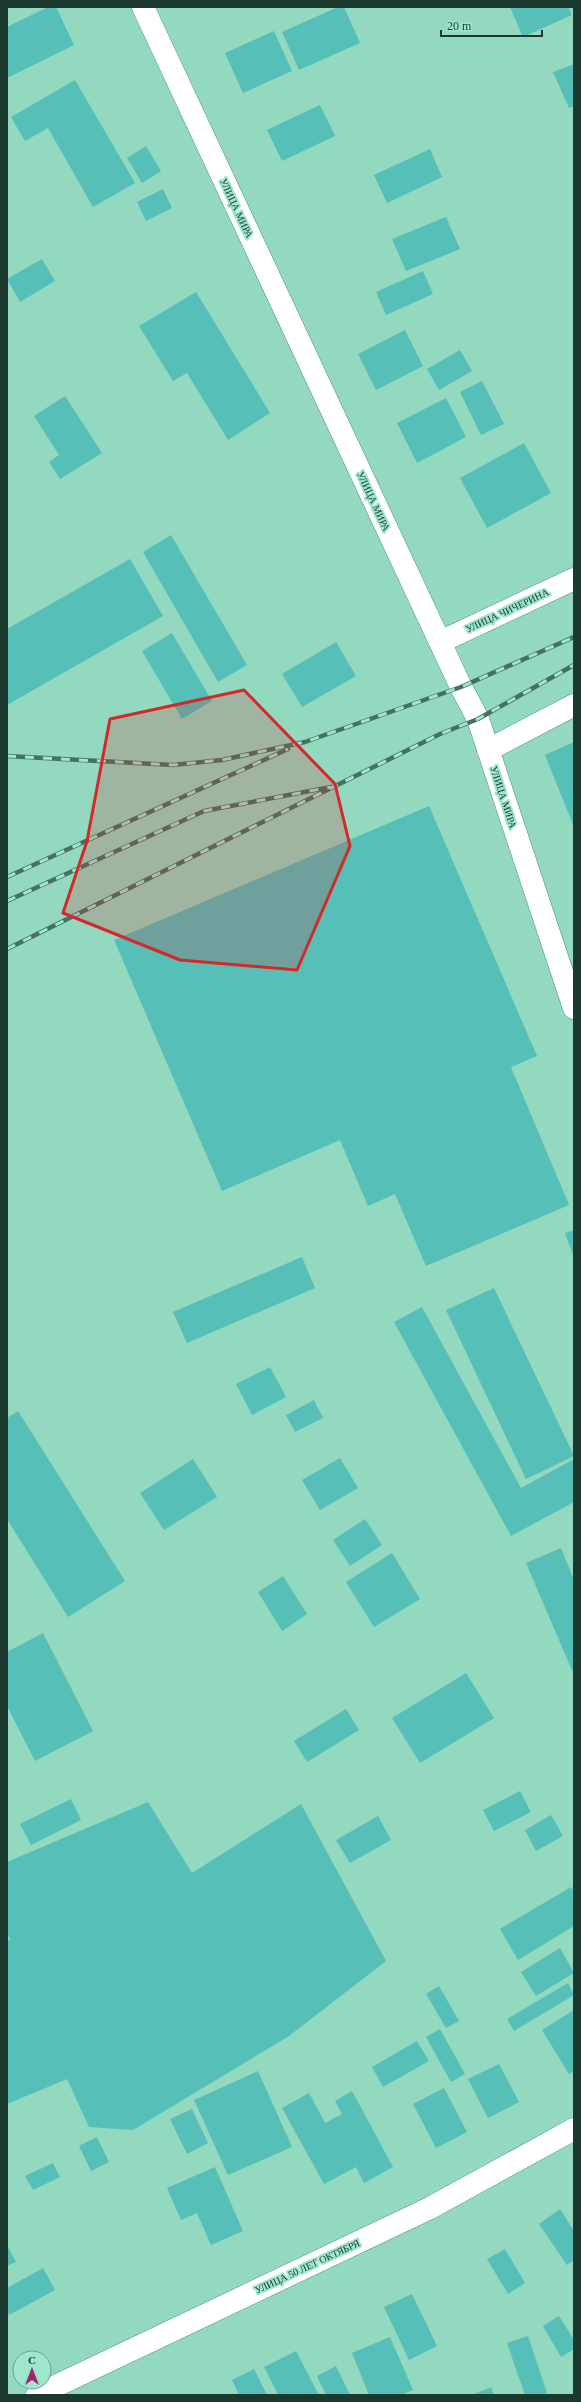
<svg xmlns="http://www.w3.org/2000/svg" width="581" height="2402" font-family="'Times New Roman',serif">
  <rect width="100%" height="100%" fill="#92d9bf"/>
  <g fill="#55bfb8">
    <path d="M48,7h8l18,38 -67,33v-51z"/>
    <path d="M338,7h6l16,36 -61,27 -17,-38z"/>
    <path d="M510,7h58l4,8 -49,22z"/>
    <path d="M274,31l18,40 -49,22 -18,-40z"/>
    <path d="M574,64v42l-5,2 -16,-36z"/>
    <path d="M75,80l60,103 -42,24 -45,-79 -23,13 -14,-24z"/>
    <path d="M320,105l15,31 -53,25 -15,-31z"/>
    <path d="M146,146l15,25 -19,12 -15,-25z"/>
    <path d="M430,149l12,28 -55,26 -13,-28z"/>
    <path d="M163,189l9,19 -26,13 -9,-19z"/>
    <path d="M446,217l14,32 -54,22 -14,-32z"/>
    <path d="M42,259l13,22 -35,21 -13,-23z"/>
    <path d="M423,271l10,23 -47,21 -10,-23z"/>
    <path d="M196,292l74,121 -42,27 -41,-67 -14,8 -34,-55z"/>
    <path d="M405,330l18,36 -47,24 -18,-36z"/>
    <path d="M460,350l12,21 -33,19 -12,-21z"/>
    <path d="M482,381l22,43 -23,11 -21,-43z"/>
    <path d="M65,396l37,57 -42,26 -11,-17 10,-7 -25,-39z"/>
    <path d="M446,398l20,39 -49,26 -20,-40z"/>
    <path d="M524,443l27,50 -64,35 -27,-50z"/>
    <path d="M171,535l76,130 -29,17 -75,-130z"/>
    <path d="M130,559l33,57 -156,89v-76z"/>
    <path d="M172,633l40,68 -30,18 -40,-68z"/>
    <path d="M336,642l20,34 -54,31 -20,-33z"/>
    <path d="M574,742v85l-29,-72z"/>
    <path d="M429,806l108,250 -26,11 58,138 -143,61 -31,-72 -27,12 -28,-66 -118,51 -108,-251z"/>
    <path d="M574,1230v28l-9,-25z"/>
    <path d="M302,1257l13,31 -128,55 -14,-31z"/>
    <path d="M494,1288l80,168 -48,23 -80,-169z"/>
    <path d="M422,1307l99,181 53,-29v43l-63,34 -117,-214z"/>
    <path d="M270,1367l16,30 -34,18 -16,-31z"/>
    <path d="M314,1400l9,18 -28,14 -9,-17z"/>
    <path d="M18,1411l107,170 -57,36 -61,-98v-101z"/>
    <path d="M340,1458l18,30 -38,22 -18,-30z"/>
    <path d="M193,1459l24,38 -53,33 -24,-37z"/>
    <path d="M365,1519l17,26 -32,21 -17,-26z"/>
    <path d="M561,1548l13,32v95l-48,-112z"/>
    <path d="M392,1553l28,46 -46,28 -28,-45z"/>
    <path d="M283,1576l24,38 -25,17 -24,-39z"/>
    <path d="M43,1633l50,98 -58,30 -28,-55v-54z"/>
    <path d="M466,1673l28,45 -74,45 -28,-45z"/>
    <path d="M346,1709l13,21 -52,32 -13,-21z"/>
    <path d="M520,1791l11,21 -37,19 -11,-21z"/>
    <path d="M71,1799l10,21 -50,25 -11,-21z"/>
    <path d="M148,1802l44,71 109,-69 85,157 -97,75 -156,94 -44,-3 -22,-48 -60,25v-163l3,-1 -3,-9v-69z"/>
    <path d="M551,1815l12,21 -27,15 -11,-21z"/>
    <path d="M378,1816l13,24 -41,23 -14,-23z"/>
    <path d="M571,1887l3,5v34l-56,34 -18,-31z"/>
    <path d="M560,1948l14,25 -38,23 -15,-24z"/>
    <path d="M568,1983l6,12 -60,36 -7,-12z"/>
    <path d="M439,1986l20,35 -13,7 -20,-34z"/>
    <path d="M574,2010v61l-5,3 -27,-44z"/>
    <path d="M440,2029l25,45 -14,8 -25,-45z"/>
    <path d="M417,2041l12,20 -46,26 -11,-20z"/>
    <path d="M499,2064l20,38 -31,16 -20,-39z"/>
    <path d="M258,2071l34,76 -64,28 -34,-75z"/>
    <path d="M444,2088l23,44 -31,16 -23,-44z"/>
    <path d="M352,2091l41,76 -29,16 -8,-16 -32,17 -42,-76 27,-15 16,30 17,-9 -7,-13z"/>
    <path d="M192,2109l16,34 -21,11 -17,-35z"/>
    <path d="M97,2137l12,25 -18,9 -12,-25z"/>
    <path d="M53,2163l7,14 -27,13 -8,-14z"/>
    <path d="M215,2167l28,64 -32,14 -14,-32 -16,7 -14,-32z"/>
    <path d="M560,2209l14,22v29l-7,5 -28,-41z"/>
    <path d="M7,2245l9,17 -9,4z"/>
    <path d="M505,2249l20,34 -17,11 -21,-35z"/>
    <path d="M43,2268l12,22 -46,25 -2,-5v-22z"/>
    <path d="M412,2294l25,52 -28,14 -25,-53z"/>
    <path d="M559,2316l15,24v9l-13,8 -18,-31z"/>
    <path d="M528,2336l19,57 -6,2h-16l-18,-52z"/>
    <path d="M390,2337l23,53 -12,5h-32l-17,-42z"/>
    <path d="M296,2351l23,44h-41l-14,-28z"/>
    <path d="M336,2366l14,29h-24l-9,-19z"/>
    <path d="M254,2369l13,26h-28l-7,-15z"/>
    <path d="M491,2387l3,8h-22z"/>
  </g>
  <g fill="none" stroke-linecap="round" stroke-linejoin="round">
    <g stroke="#4c937b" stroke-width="23">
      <g id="minor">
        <path d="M143,7l318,680 17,32 96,289"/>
        <path d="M440,642l134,-63"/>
        <path d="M488,750l86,-45"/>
        <path d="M37,2395l393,-187 144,-79"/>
      </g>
    </g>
    <use href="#minor" stroke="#fff" stroke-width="22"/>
    <g stroke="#457161" stroke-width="4.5">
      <g id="rail">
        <path d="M7,756l166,9 49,-5 83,-18 156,-55 113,-50"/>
        <path d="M7,877l281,-128"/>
        <path d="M7,901l197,-90 127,-24"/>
        <path d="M7,949l433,-215 38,-15 96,-54"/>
      </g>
    </g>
    <use href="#rail" stroke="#9ee6cc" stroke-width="3" stroke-dasharray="9" stroke-linecap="butt"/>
  </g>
  <path fill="#d62828" fill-opacity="0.2" stroke="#d62828" stroke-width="3" stroke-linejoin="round" d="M244,690l91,94 15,62 -53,124 -117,-10 -117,-47 24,-72 23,-122z"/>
  <g text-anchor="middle" stroke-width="4" stroke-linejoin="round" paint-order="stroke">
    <g font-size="10" fill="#1c392f" stroke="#9ee6cc">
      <text transform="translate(237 208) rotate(65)" y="4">УЛИЦА МИРА</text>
      <text transform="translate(374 501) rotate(65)" y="4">УЛИЦА МИРА</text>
      <text transform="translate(507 610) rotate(-25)" y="4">УЛИЦА ЧИЧЕРИНА</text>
      <text transform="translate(504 797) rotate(72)" y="4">УЛИЦА МИРА</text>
      <text transform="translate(307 2266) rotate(-25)" y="4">УЛИЦА 50 ЛЕТ ОКТЯБРЯ</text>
    </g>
  </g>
  <rect width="581" height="2402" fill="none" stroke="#1c392f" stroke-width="16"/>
  <g transform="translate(32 2370)"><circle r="19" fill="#9ee6cc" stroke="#6aa18d"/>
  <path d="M0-3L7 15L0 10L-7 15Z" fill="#a52270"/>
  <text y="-6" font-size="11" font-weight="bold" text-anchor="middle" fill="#1c392f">С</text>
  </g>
  <path d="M441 30v6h101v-6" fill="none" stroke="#1c392f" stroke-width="2"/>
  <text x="447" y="30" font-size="12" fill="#1c392f" stroke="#9ee6cc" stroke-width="3" paint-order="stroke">20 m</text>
</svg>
